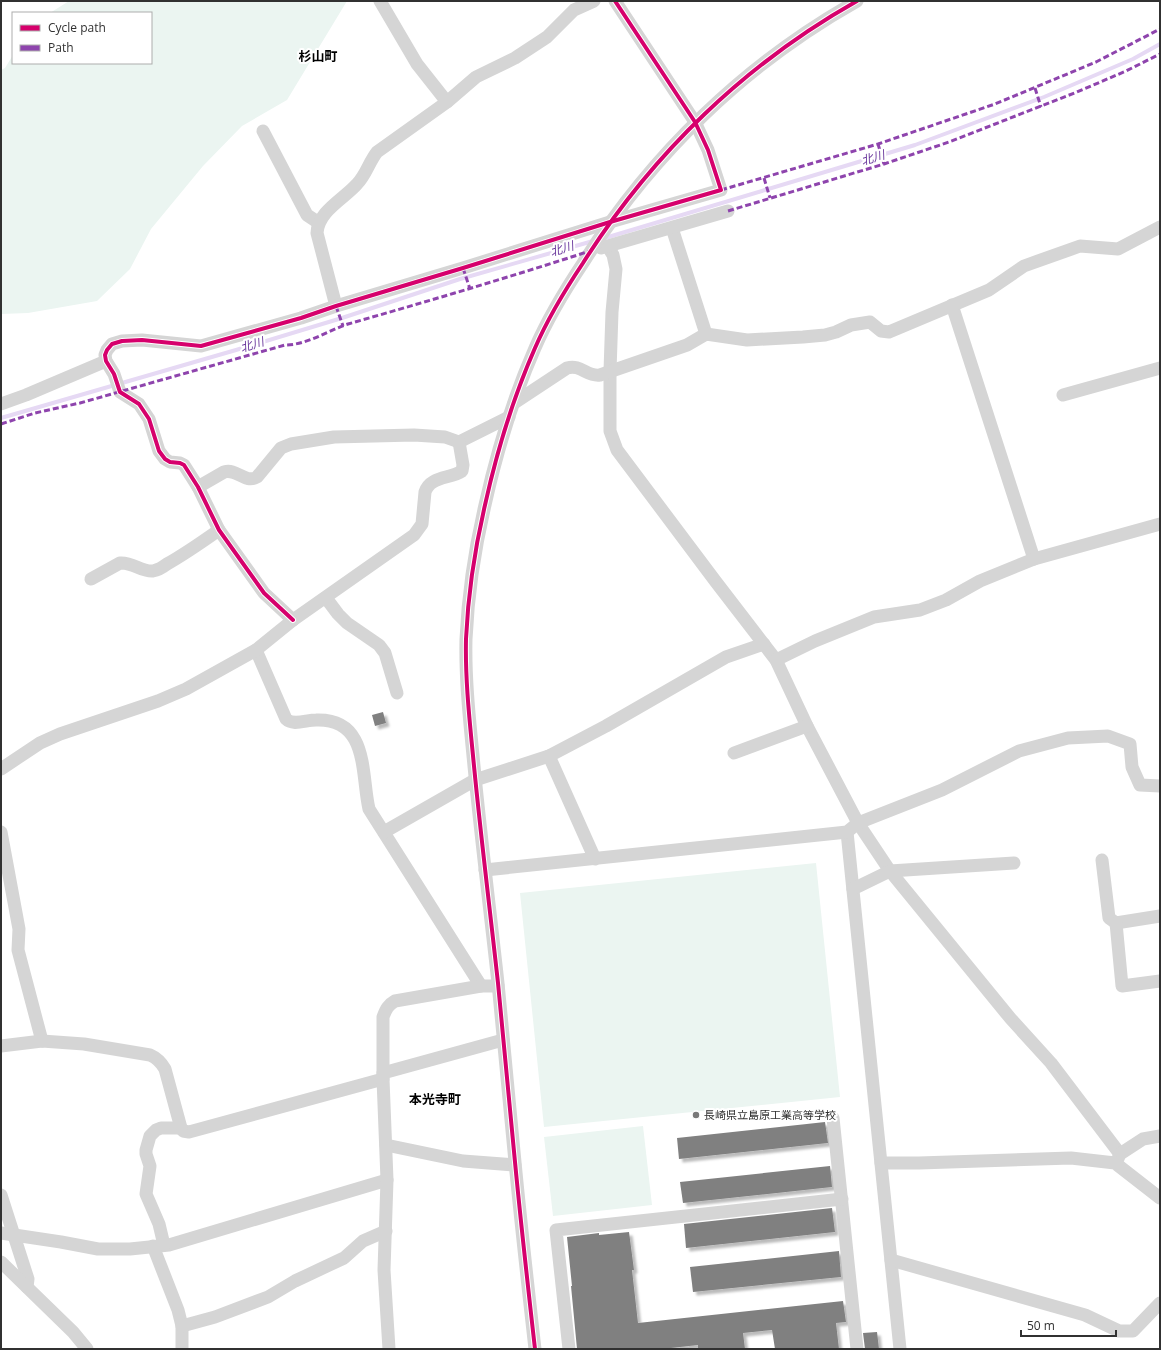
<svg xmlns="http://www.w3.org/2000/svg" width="1161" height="1350" font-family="'Open Sans','Noto Sans JP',sans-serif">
  <defs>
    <filter id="shadow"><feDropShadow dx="3.5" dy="3.5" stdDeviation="1" flood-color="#0004"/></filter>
  </defs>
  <rect width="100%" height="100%" fill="#fff"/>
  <g fill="#ebf5f1">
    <path d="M69,1h278l-60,99 -45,26 -39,40 -52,63 -21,40 -33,32 -69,12 -27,1v-244l4,-2 8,-13v8h138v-50h-101z"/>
    <path d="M816,863l24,234 -296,30 -24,-234z"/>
    <path d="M643,1126l9,79 -99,11 -9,-79z"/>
  </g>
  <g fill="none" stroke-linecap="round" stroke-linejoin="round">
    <g stroke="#e6d9f4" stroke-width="4">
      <path d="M605,238l310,-93 129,-48 89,-38 27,-15"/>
      <path d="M1,418l235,-68 106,-32 118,-39 133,-38"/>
    </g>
  </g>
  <g fill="#808080" filter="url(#shadow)">
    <path d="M383,712l3,11 -11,3 -3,-11z"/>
    <path d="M825,1122l3,21 -149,16 -2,-21z"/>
    <path d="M830,1166l2,21 -149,16 -3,-21z"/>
    <path d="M832,1208l3,24 -149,16 -2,-24z"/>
    <path d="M629,1232l5,38h-2l6,53 205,-22 3,21 -10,1 3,26h-64l-3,-19 -29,3 2,16h-47v-4l-36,4h-85l-6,-63h1l-5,-49 32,-4v2z"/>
    <path d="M839,1251l2,26 -148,15 -3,-25z"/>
    <path d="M877,1332l2,17h-14l-2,-16z"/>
  </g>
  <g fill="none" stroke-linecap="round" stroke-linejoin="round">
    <g stroke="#d5d5d5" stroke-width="13">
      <path d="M380,1l37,63 30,38"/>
      <path d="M263,131l44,84 12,8"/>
      <path d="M672,228l34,106"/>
      <path d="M608,247l5,8 3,14 -4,43 -2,59v60l7,19 99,132 60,78 31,66 51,97 32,48 121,148 40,44 69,91"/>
      <path d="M601,248l127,-37"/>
      <path d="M952,305l82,254"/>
      <path d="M336,306l-19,-73c1,-22 27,-34 40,-49 9,-9 12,-22 20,-32l70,-50 29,-25 39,-19 32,-21 27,-27 20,-9"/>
      <path d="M1063,395l97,-27"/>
      <path d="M514,403l53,-35c14,-4 20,9 33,7l87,-30 19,-11 41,6 56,-3 22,-2 11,-3 15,-7 19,-3 11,9 8,1 100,-42 35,-24 56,-20 38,3 42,-22"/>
      <path d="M1,404l25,-9 80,-34"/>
      <path d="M198,487l26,-15c13,-4 21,12 33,5l24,-29 10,-4 43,-7 80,-2 31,2 14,5 50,-25"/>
      <path d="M91,579l29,-16c13,-1 21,9 33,8 5,-1 10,-4 14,-7 18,-10 35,-22 52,-34"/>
      <path d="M326,598l12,16 9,9 32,22 6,8 12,40"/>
      <path d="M293,620l-29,-27 -45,-63 -21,-43 -14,-22 -4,-2 -10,-1 -5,-3 -6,-8 -10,-32 -10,-15 -19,-12 -6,-18 -8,-13 -1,-6 2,-5 5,-6 10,-3 20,-1 59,6 100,-28 35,-12 127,-38 147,-46 111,-32 -13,-40 -13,-28 -80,-121"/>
      <path d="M256,650l30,69c7,7 20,1 30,1 53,-2 45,54 53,89l112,177"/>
      <path d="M776,660l39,-19 59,-24 46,-7 26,-10 34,-19 54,-22 126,-35"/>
      <path d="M734,753l73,-27"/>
      <path d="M549,756l46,103"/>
      <path d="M1,769l39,-26 20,-9 98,-33 28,-12 70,-39 37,-30 121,-85 8,-11 3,-32c5,-16 25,-13 37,-21l1,-6 -4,-23"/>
      <path d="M1,832l18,97 -1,21 24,91"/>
      <path d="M384,832l91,-52 74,-24 57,-30 120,-69 38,-13"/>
      <path d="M847,832l53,517"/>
      <path d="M1102,860l7,58 7,5 44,-7"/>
      <path d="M485,870l362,-38 11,-9 84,-33 77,-39 49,-13 40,-2 22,8 2,23 8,18 20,1"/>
      <path d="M853,889l37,-18 124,-8"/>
      <path d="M1116,923l6,63 38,-5"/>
      <path d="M1,1046l41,-5 42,3 66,11c7,3 11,7 15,14l16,59 2,3 6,1 194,-53"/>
      <path d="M383,1073l120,-33"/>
      <path d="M833,1118l24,231"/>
      <path d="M386,1145l77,16 52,4"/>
      <path d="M1117,1161l3,-7 23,-15 17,-3"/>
      <path d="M881,1163h38l152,-5 44,5 45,35"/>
      <path d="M1,1195l27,84 -1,8"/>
      <path d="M1,1233l60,9 37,7h32l39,-4 218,-65"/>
      <path d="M164,1245l-5,-21 -13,-30 4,-28 -4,-12v-4l4,-14 6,-6 5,-2h20"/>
      <path d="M153,1246l25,64 4,16v23"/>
      <path d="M891,1260l194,55 34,16h14l27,-28"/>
      <path d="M1,1262l72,70 14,17"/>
      <path d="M182,1326l33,-9 53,-20 27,-16 49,-23 19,-17 23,-10"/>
      <path d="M389,1349l-5,-79 3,-90 -4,-101v-62c3,-8 5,-12 12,-16l86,-15h17"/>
      <path d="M535,1349c-7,-62 -14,-124 -20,-187 -6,-60 -11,-120 -17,-179 -8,-73 -17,-145 -24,-217 -4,-42 -9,-85 -8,-127 2,-45 9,-91 19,-134 12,-54 28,-107 50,-157 13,-30 30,-58 48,-85 69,-109 162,-199 274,-262"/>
      <path d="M569,1349l-13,-119 286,-31"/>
    </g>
    <g stroke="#8e44ad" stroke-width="3" stroke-dasharray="6 3" stroke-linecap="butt">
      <path d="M1035,88l6,19"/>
      <path d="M878,144l6,20"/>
      <path d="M764,178l6,20"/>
      <path d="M721,190l157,-46 117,-40 101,-42 64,-33"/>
      <path d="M728,211l156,-47 65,-22 128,-50 49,-21 34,-17"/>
      <path d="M463,268l7,21"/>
      <path d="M336,306l7,20"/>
      <path d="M1,424l34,-11 45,-10 205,-58c22,0 42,-14 63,-21 81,-23 162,-47 242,-73"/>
    </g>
    <g stroke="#fff" stroke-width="6">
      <g id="cycleway">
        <path d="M293,620l-29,-27 -45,-63 -21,-43 -14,-22 -4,-2 -10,-1 -5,-3 -6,-8 -10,-32 -10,-15 -19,-12 -6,-18 -8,-13 -1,-6 2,-5 5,-6 10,-3 20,-1 59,6 100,-28 35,-12 127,-38 147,-46 111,-32 -13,-40 -13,-28 -80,-121"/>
        <path d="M535,1349c-7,-62 -14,-124 -20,-187 -6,-60 -11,-120 -17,-179 -8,-73 -17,-145 -24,-217 -4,-42 -9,-85 -8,-127 2,-45 9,-91 19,-134 12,-54 28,-107 50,-157 13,-30 30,-58 48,-85 69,-109 162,-199 274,-262"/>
      </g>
    </g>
    <use href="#cycleway" stroke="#d6006c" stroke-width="4"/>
  </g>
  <circle fill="#797979" stroke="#fff" stroke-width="1.5" cx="696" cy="1115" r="4"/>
  <g text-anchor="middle" stroke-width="4" stroke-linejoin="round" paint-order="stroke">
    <g font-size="11" fill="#313131" stroke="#fff" text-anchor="start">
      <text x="704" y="1119">長崎県立島原工業高等学校</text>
    </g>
    <g font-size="12" font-style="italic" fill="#69369c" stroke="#fff">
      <text transform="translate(873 158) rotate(-16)" y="4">北川</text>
      <text transform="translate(562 249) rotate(-16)" y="4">北川</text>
      <text transform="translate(252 345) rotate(-17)" y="4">北川</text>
    </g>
    <g font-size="13" font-weight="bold" fill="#000" stroke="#fff">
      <text x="318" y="61">杉山町</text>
      <text x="435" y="1104">本光寺町</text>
    </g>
  </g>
  <rect width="1161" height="1350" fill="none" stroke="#313131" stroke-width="4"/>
  <rect x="12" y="12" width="140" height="52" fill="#ffffff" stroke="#adadad"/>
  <rect x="20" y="25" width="20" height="6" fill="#d6006c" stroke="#adadad"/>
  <text x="48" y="32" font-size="12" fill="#313131">Cycle path</text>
  <rect x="20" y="45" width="20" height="6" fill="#8e44ad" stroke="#adadad"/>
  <text x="48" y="52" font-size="12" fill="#313131">Path</text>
  <path d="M1021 1330v6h95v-6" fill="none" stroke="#313131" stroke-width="2"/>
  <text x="1027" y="1330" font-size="12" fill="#313131" stroke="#ffffff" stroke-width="3" paint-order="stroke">50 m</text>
</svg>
